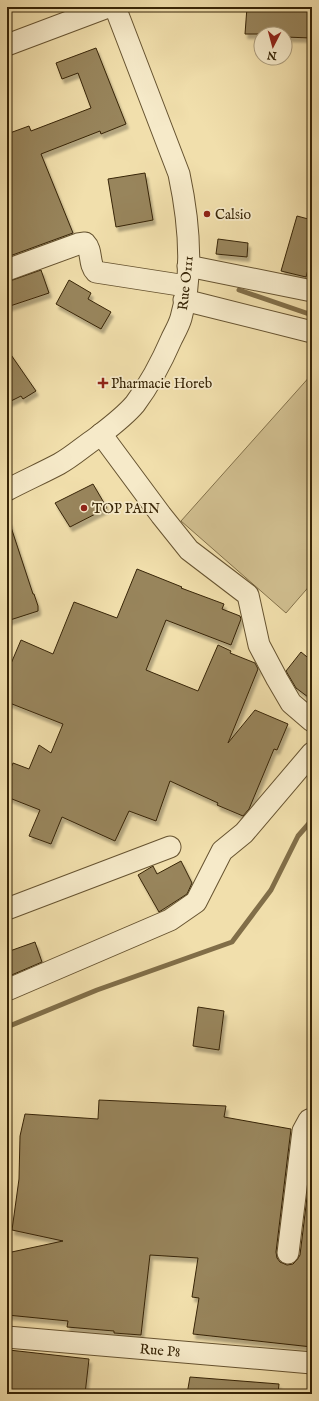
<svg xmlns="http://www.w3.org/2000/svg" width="319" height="1401" font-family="'IM FELL English',serif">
  <defs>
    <filter id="shadow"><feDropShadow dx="2.5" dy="4.5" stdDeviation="1" flood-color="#0004"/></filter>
  </defs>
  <rect width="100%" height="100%" fill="#f1dfac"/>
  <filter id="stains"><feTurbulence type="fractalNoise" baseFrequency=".005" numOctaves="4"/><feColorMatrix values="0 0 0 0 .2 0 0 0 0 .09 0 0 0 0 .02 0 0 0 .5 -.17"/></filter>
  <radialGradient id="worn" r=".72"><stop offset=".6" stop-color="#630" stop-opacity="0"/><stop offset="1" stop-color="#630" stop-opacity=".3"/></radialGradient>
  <path fill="#d1bf90" stroke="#84724b" d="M312,374v209l-26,30 -105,-92z"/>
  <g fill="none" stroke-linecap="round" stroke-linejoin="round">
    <g stroke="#816e48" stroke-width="5">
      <path d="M239,290l73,25"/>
      <path d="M7,1027l90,-37 135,-48 39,-52 27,-54 14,-16"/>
    </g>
  </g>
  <g fill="#98855c" stroke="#372406" filter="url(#shadow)">
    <path d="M247,7h65l-1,31 -26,-1v-3h-40z"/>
    <path d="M96,48l30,76 -25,10 -1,-3 -59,23 32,79 -66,24v-123l22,-8 2,5 60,-23 -13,-35 -16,6 -6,-16z"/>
    <path d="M145,173l8,47 -37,7 -8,-48z"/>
    <path d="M297,216l15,4v35l-6,22 -25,-6z"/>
    <path d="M218,239l30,4 -1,14 -31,-3z"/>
    <path d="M41,270l8,23 -42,14v-25z"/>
    <path d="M69,280l22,13 -3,6 23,13 -10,17 -45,-25z"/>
    <path d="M7,349l29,42 -13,8 -2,-3 -14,7z"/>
    <path d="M93,484l14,24 -37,19 -15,-24z"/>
    <path d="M7,521h2l24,73h1l4,12v5l-31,10z"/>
    <path d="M137,569l45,18 -1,1 43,16 -2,5 18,7 1,3 -10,26 -65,-25 -20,50 52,21 20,-46 13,6 -1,2 25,10 3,6 -30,74 27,-33 33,14 -11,26 -3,-1 -25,60 -6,7 -26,-11 1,-2 -48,-22 -14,40 -27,-10 -14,30 -53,-24 -11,27 -22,-8 11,-26 -33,-13v-19l6,-15 16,6 10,-24 12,8 12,-29 -56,-22v-29l14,-33 32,14 21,-52 43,16z"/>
    <path d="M301,652l11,9v39l-16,-12 -10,-17z"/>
    <path d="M181,861l11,22 -5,11 -28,18 -21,-37 15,-9 4,8z"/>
    <path d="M35,942l7,20 -35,15v-25z"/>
    <path d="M198,1007l26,4 -5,39 -26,-4z"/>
    <path d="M99,1100l127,6 -2,11 67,12 -15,123 1,6 3,4 7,3 6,-1 4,-4 3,-5 12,-99v191l-119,-13 6,-36 -7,-1 6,-39 -48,-3 -9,80 -27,-2v-2l-47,-4 1,-6 -61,-6v-62l56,-12 -51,-11 7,-51 1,-43 5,-22 73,5z"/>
    <path d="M9,1350l80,9 -4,35h-78z"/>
    <path d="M190,1377l89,7 -1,10h-91z"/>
  </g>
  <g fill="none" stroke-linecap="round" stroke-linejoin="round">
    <g stroke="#665330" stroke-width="23">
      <g id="minor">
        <path d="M7,45l101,-38"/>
        <path d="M188,266l124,25"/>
        <path d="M7,270l71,-26 7,-1c8,8 3,21 11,29l90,14"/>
        <path d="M184,300l128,32"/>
        <path d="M101,434l60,81 28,35 59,45 11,50 18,34 14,24 21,18"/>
        <path d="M7,490c17,-9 35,-17 52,-26 13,-7 25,-18 37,-26 13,-10 28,-21 39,-34 15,-20 27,-43 37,-66 3,-6 7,-13 9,-20 13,-46 8,-97 -2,-144l-64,-167"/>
        <path d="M7,909l163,-62"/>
        <path d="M7,990l163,-70 26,-18 26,-51 22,-18 68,-80"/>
        <path d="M288,1253l15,-122 6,-11 3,-1"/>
        <path d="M7,1337l305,26"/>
      </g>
    </g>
    <use href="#minor" stroke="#f6eac9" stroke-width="21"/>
  </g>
  <g fill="#8f2418" stroke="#f6eac9" stroke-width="1.5">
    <circle cx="207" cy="214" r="4"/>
    <path d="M101 377h4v4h4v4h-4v4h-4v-4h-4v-4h4z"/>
    <circle cx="84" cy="508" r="4"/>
  </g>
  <g text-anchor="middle" stroke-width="3.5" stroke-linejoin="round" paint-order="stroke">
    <g font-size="14" fill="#372406" stroke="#f6eac9" text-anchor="start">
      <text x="215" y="219">Calsio</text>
      <text x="111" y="388">Pharmacie Horeb</text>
      <text x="92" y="513">TOP PAIN</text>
    </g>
    <g font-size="14" fill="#372406" stroke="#f6eac9">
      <text transform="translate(185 283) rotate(-84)" y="5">Rue O111</text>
      <text transform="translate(160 1350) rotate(5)" y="5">Rue P8</text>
    </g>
  </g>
  <rect width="319" height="1401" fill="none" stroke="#f1dfac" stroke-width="24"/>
  <rect x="8" y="8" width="303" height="1385" fill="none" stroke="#372406" stroke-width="2"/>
  <rect x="12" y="12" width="295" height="1377" fill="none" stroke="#372406"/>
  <g transform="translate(273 46) rotate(186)"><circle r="19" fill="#f6eac9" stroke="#aa9b7b"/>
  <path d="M0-3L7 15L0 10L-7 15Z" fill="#8f2418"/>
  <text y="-6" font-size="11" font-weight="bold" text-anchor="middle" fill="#372406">N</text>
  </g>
  <rect width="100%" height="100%" filter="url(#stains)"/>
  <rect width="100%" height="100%" fill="url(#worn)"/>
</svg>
